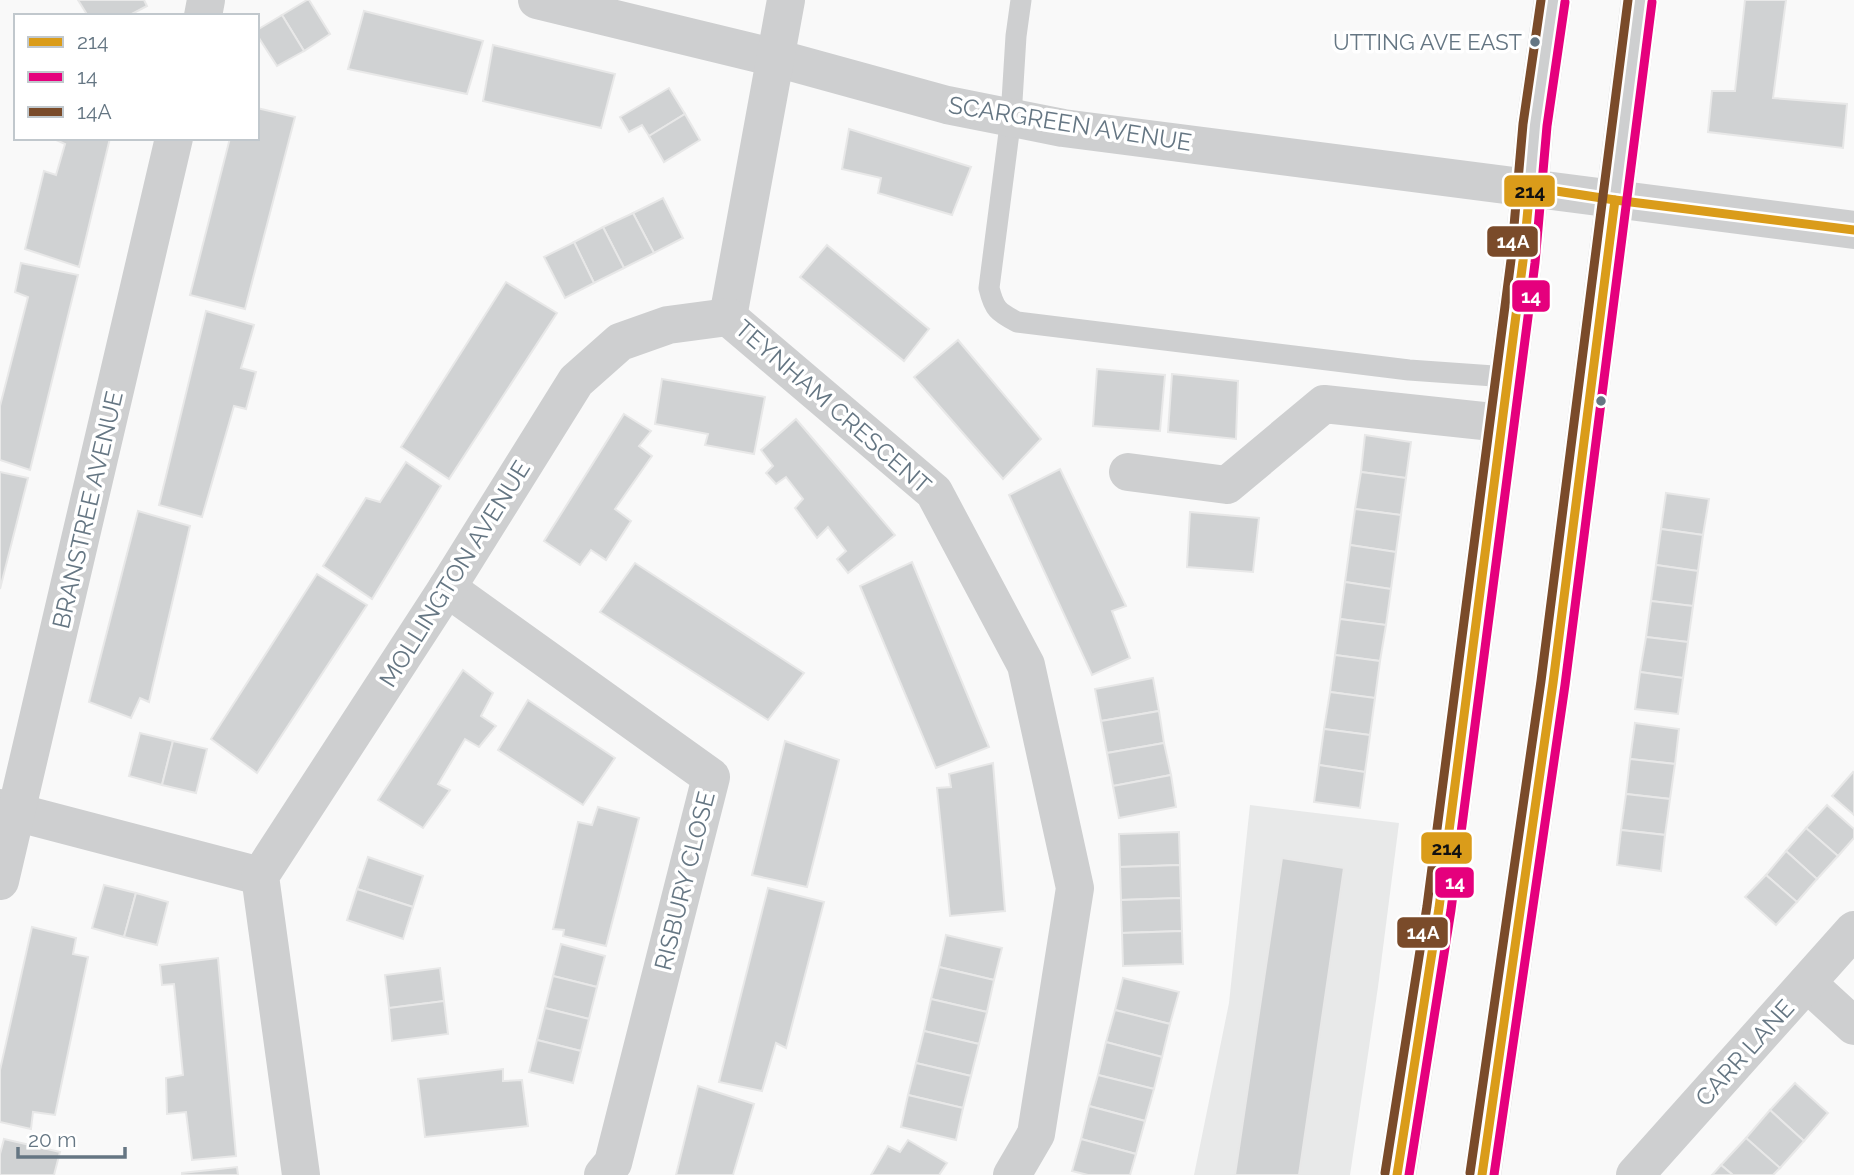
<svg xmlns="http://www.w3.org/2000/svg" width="1854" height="1175" font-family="Raleway,sans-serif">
  <rect width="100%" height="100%" fill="#f9f9f9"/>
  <path fill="#e8e9e9" d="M1250,805l149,18 -21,164 -28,188h-156l35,-172z"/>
  <g fill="#d0d2d3" stroke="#e8e8e8" stroke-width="2">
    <path d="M78,0h66l3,6 -19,10h-40z"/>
    <path d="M307,0h2l21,34 -26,17 -22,-36z"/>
    <path d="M1745,0h41l-13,98 74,6 -4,44 -135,-16 4,-41h23z"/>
    <path d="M364,11l119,30 -16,53 -119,-25z"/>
    <path d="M282,15l22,36 -27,15 -20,-31v-5z"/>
    <path d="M493,45l122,29 -14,54 -118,-27z"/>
    <path d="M669,88l16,26 -36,22 -7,-11 -13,7 -9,-15z"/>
    <path d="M257,108l38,9 -50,192 -55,-14 40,-157h27z"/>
    <path d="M685,114l15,26 -36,22 -15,-26z"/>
    <path d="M849,129l122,38 -19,48 -74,-22 3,-15 -39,-9z"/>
    <path d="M52,138h58l-31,129 -54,-18 19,-78 12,4 9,-31z"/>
    <path d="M663,198l20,40 -29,15 -21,-40z"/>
    <path d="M633,213l21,40 -30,15 -21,-41z"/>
    <path d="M603,227l21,41 -30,15 -20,-41z"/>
    <path d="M574,242l20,41 -29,15 -21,-41z"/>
    <path d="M827,245l102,84 -25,32 -104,-84z"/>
    <path d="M21,263l57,12 -48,195 -30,-10v-54l28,-109 -13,-5z"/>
    <path d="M506,282l51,31 -108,166 -48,-32z"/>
    <path d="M206,311l48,14 -13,43 15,4 -10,37 -12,-3 -32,111 -43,-12z"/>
    <path d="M958,340l83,99 -38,40 -89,-102z"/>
    <path d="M1097,369l68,6 -5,56 -67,-5z"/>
    <path d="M1172,374l66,7 -2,58 -68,-7z"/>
    <path d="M662,379l103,18 -11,57 -49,-9 3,-11 -53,-10z"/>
    <path d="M624,414l27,17 -12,15 13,10 -37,53 16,12 -25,39 -15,-10 -11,15 -36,-24z"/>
    <path d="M796,419l99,116 -47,38 -11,-14 9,-8 -18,-24 -11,11 -22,-30 8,-9 -17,-22 -10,7 -10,-11 7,-7 -12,-16z"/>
    <path d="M1365,435l46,7 -5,36 -45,-6z"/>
    <path d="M406,462l35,24 -69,113 -49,-33 43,-68 14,4z"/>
    <path d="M1060,469l66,137 -14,5 18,47 -38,17 -83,-180z"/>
    <path d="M0,472l28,6 -28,111z"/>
    <path d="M1361,472l45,6 -5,37 -46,-6z"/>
    <path d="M1666,493l43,6 -6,36 -42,-6z"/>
    <path d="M1355,509l46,6 -5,37 -46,-7z"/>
    <path d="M138,511l52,15 -41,176 -9,-4 -9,20 -42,-16z"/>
    <path d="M1190,512l69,6 -6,54 -66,-5z"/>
    <path d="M1661,529l42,6 -5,36 -42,-6z"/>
    <path d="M1350,545l46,7 -5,37 -46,-7z"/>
    <path d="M912,562l77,185 -53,21 -76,-182z"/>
    <path d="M635,563l169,110 -36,47 -168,-108z"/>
    <path d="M1656,565l42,6 -5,35 -42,-5z"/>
    <path d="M317,574l50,31 -110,168 -46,-34z"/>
    <path d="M1345,582l46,7 -5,36 -46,-6z"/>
    <path d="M1651,601l42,5 -5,36 -42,-5z"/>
    <path d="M1340,619l46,6 -6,36 -45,-6z"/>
    <path d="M1646,637l42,5 -5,36 -43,-6z"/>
    <path d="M1335,655l45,6 -5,37 -45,-6z"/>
    <path d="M463,670l30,23 -12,23 15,10 -17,21 -14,-8 -27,45 12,6 -27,38 -45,-28z"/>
    <path d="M1640,672l43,6 -5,36 -43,-5z"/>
    <path d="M1153,678l6,33 -58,10 -6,-32z"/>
    <path d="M1330,692l45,6 -5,37 -46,-6z"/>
    <path d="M528,700l87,58 -32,47 -85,-55z"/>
    <path d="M1159,711l5,32 -57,10 -6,-32z"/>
    <path d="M1635,723l44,6 -4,35 -45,-5z"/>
    <path d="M1324,729l46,6 -5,37 -46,-7z"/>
    <path d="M140,733l33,8 -11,44 -33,-9z"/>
    <path d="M173,741l34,8 -11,44 -34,-8z"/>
    <path d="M785,741l54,19 -32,127 -55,-12z"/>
    <path d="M1164,743l7,32 -58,11 -6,-33z"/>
    <path d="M1630,759l45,5 -5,35 -44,-5z"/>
    <path d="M993,763l12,148 -55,5 -13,-128 14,-1 -2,-13z"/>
    <path d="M1319,765l46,7 -5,36 -46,-6z"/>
    <path d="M1853,772l1,1v42l-22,-19z"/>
    <path d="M1171,775l5,32 -57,11 -6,-32z"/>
    <path d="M1626,794l44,5 -5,36 -44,-5z"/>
    <path d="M1827,805l27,24v9l-16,18 -32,-28z"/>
    <path d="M598,807l41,11 -33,128 -43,-10 1,-6 -11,-1 25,-107 14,3z"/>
    <path d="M1806,828l32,28 -21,23 -31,-28z"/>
    <path d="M1621,830l44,5 -4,36 -44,-6z"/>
    <path d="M1179,832l1,33 -60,2 -1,-33z"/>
    <path d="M1786,851l31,28 -20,23 -31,-27z"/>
    <path d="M368,857l55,19 -10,31 -56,-18z"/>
    <path d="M1282,858l62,10 -45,307h-64z"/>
    <path d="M1180,865l1,33 -60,2 -1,-33z"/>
    <path d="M1766,875l31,27 -21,23 -31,-28z"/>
    <path d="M104,885l32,8 -12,44 -32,-9z"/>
    <path d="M768,888l56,14 -38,146 -10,-5 -14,48 -43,-9z"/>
    <path d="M357,889l56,18 -10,32 -56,-19z"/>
    <path d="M136,893l32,9 -11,43 -33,-8z"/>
    <path d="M1181,898l1,33 -60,2 -1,-33z"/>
    <path d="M32,927l44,11 -3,16 15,3 -33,158 -22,-3 -2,17 -31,-7v-52z"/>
    <path d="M1182,931l1,33 -60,2 -1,-33z"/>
    <path d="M946,935l56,13 -8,32 -55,-13z"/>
    <path d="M561,944l44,12 -8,31 -44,-11z"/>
    <path d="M218,958l18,198 -44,4 -6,-48 -19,2 -1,-36 17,-3 -9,-91 -12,1 -2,-20z"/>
    <path d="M939,967l55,13 -7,32 -56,-13z"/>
    <path d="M440,968l4,33 -55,7 -4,-33z"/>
    <path d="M553,976l44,11 -8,32 -44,-11z"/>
    <path d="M1123,978l56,14 -9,32 -55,-14z"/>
    <path d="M931,999l56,13 -8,32 -55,-13z"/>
    <path d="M444,1001l4,33 -56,7 -3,-33z"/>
    <path d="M545,1008l44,11 -8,32 -44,-11z"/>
    <path d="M1115,1010l55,14 -8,33 -56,-15z"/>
    <path d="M924,1031l55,13 -8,32 -55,-13z"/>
    <path d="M537,1040l44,11 -8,32 -44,-11z"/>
    <path d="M1106,1042l56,15 -8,32 -56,-14z"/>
    <path d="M916,1063l55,13 -8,32 -55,-13z"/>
    <path d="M503,1069v12l19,-1 6,46 -103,11 -7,-58z"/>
    <path d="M1098,1075l56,14 -9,32 -56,-15z"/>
    <path d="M1795,1083l33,30 -24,28 -34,-31z"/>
    <path d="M698,1086l56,18 -21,71h-57z"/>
    <path d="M908,1095l55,13 -7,32 -55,-13z"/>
    <path d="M1089,1106l56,15 -9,33 -55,-15z"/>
    <path d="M1770,1110l34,31 -24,27 -34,-30z"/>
    <path d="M1746,1138l34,30 -7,7h-40l-12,-10z"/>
    <path d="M4,1139l56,13 -6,23h-54v-21z"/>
    <path d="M1081,1139l55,15 -6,21h-42l-16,-4z"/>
    <path d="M908,1140l39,23 -8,12h-68l17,-29 12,6z"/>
    <path d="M1721,1165l12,10h-21z"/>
    <path d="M237,1167l1,8h-56v-2z"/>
  </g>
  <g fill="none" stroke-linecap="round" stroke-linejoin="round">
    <path stroke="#cecfd0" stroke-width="21" d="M1021,0l-5,36 -5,81 -22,171c5,21 9,24 28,34l392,48 99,7"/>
    <g stroke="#cecfd0" stroke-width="38">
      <path d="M537,0l239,58 171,47 116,23 791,102"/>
      <path d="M203,16l3,-16"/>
      <path d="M728,317l206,175 92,173 49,223 -39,246 -24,41"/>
      <path d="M728,317l58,-317"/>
      <path d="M1128,472l99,13 97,-81 178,19"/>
      <path d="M447,588l264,189 -98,386 -10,12"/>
      <path d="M0,808l260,68"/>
      <path d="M0,881l174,-743"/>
      <path d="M1807,983l47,43"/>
      <path d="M301,1175l-41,-299 187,-288 129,-207 44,-39 48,-17 60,-8"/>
      <path d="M1635,1175l219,-245"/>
    </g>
    <g stroke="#cecfd0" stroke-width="38">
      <path d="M1397,1175l42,-267 84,-647 12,-136 18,-125"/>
      <path d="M1482,1175l71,-492 87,-683"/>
    </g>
    <g stroke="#fff" stroke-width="14">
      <g id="bus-1">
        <path d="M1397,1175l42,-267 84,-647 7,-74 85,13 239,30"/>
        <path d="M1482,1175l71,-492 62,-483"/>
      </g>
    </g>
    <g stroke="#fff" stroke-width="14">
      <g id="bus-2">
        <path d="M1409,1175l42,-265 84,-647 12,-137 18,-124"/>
        <path d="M1494,1175l71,-490 87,-683"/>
      </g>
    </g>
    <g stroke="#fff" stroke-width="14">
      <g id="bus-3">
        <path d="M1385,1173l42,-267 84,-646 12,-136 18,-124"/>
        <path d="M1470,1173l71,-492 87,-681"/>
      </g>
    </g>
    <use href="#bus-1" stroke="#da9c1a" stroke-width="9"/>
    <use href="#bus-2" stroke="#e5007d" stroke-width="9"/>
    <use href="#bus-3" stroke="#7a4b2a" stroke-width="9"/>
  </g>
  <g fill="#657683" stroke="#fff" stroke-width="2.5">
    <circle cx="1535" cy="42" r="6"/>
    <circle cx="1601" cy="401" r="6"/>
  </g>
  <g text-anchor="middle" stroke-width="7" stroke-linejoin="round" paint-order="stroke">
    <g font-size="22" fill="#657683" stroke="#fff" text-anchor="end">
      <text x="1522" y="50">UTTING AVE EAST</text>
    </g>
    <g font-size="24" fill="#657683" stroke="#fff">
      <text transform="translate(1070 124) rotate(9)" y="8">SCARGREEN AVENUE</text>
      <text transform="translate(833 407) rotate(41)" y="8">TEYNHAM CRESCENT</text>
      <text transform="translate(88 510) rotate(-77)" y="8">BRANSTREE AVENUE</text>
      <text transform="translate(455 574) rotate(-58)" y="8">MOLLINGTON AVENUE</text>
      <text transform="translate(685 881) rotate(-76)" y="8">RISBURY CLOSE</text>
      <text transform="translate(1745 1053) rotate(-48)" y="8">CARR LANE</text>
    </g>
  </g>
  <g stroke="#fff" stroke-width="2.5">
    <rect x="1503" y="174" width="53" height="34" rx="7" fill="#da9c1a"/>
    <rect x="1486" y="225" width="53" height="33" rx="7" fill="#7a4b2a"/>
    <rect x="1511" y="279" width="40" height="34" rx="7" fill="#e5007d"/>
    <rect x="1420" y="831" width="53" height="34" rx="7" fill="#da9c1a"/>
    <rect x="1434" y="866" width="41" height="33" rx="7" fill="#e5007d"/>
    <rect x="1396" y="916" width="53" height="33" rx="7" fill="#7a4b2a"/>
  </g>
  <g font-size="19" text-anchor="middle" font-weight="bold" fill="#fff">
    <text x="1513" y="248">14A</text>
    <text x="1531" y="303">14</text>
    <text x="1455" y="889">14</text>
    <text x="1423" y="939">14A</text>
  </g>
  <g font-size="19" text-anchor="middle" font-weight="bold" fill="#111">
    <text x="1530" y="198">214</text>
    <text x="1447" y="855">214</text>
  </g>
  <rect x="14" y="14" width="245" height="126" fill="#ffffff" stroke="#c1c8cd" stroke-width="2"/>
  <rect x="28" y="37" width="35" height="10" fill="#da9c1a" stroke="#c1c8cd" stroke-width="2"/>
  <text x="77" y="49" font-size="21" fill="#657683">214</text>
  <rect x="28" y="72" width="35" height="10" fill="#e5007d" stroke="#c1c8cd" stroke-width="2"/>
  <text x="77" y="84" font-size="21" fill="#657683">14</text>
  <rect x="28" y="107" width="35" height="10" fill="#7a4b2a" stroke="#c1c8cd" stroke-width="2"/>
  <text x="77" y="119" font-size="21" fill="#657683">14A</text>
  <path d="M18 1147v10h107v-10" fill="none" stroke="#657683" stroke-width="3.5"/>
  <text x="28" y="1147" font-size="21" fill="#657683" stroke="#ffffff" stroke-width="5" paint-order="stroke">20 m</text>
</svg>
